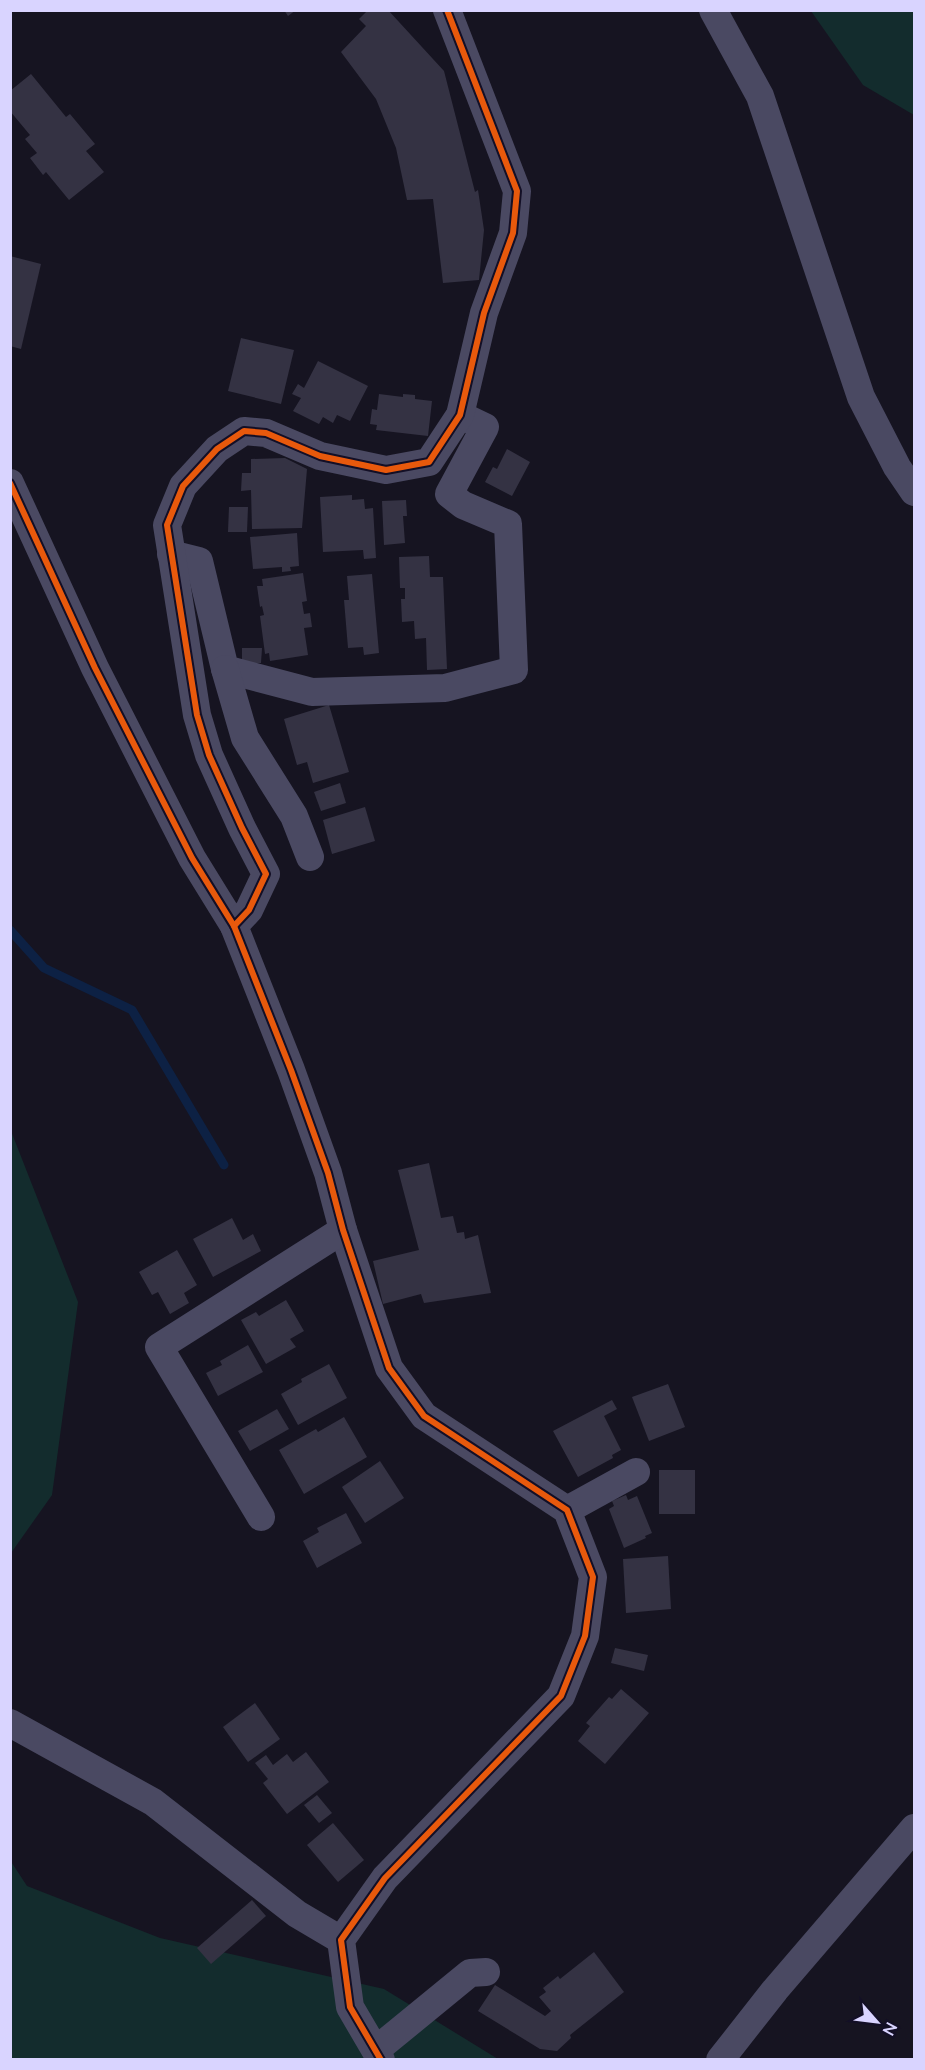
<svg xmlns="http://www.w3.org/2000/svg" width="925" height="2070" font-family="Lato,sans-serif">
  <rect width="100%" height="100%" fill="#161421"/>
  <g fill="#132c2d">
    <path d="M811,11h103v104l-51,-30z"/>
    <path d="M11,1131l67,171 -26,193 -41,58z"/>
    <path d="M10,1860l17,26 133,52 224,51 114,70h-487z"/>
  </g>
  <g fill="none" stroke-linecap="round" stroke-linejoin="round">
    <path stroke="#0d2144" stroke-width="9" d="M10,930l34,38 88,42 92,155"/>
  </g>
  <g fill="#343243">
    <path d="M284,10h12l-8,6z"/>
    <path d="M368,10h20l56,61 31,121 3,-2 6,40 -5,50 -36,3 -10,-84 -26,1 -11,-52 -20,-49 -35,-47 25,-26 -7,-7z"/>
    <path d="M31,74l35,43 4,-3 25,30 -9,7 18,21 -35,28 -23,-28 -3,3 -13,-17 7,-5 -12,-14 5,-4 -20,-24v-20z"/>
    <path d="M10,256l31,8 -20,85 -11,-3z"/>
    <path d="M241,338l53,12 -13,54 -53,-13z"/>
    <path d="M318,361l50,25 -18,35 -13,-6 -4,8 -10,-6 -4,7 -26,-13 8,-13 -9,-4 6,-10 6,4z"/>
    <path d="M379,394l24,3v-3l12,1v4l17,2 -4,35 -52,-6 1,-5 -7,-1 2,-15 5,1z"/>
    <path d="M507,449l23,13 -18,34 -27,-14 8,-15 4,2z"/>
    <path d="M285,458l22,11 -5,59 -50,1 -1,-39 -10,1 1,-18h9v-14z"/>
    <path d="M352,495v5l12,-1 1,10 8,-1 3,50 -12,1 -1,-9 -40,2 -3,-55z"/>
    <path d="M406,500l1,16h-4l2,27 -21,2 -2,-44z"/>
    <path d="M229,507h19l-1,25h-19z"/>
    <path d="M297,533l2,33 -9,1 1,4 -9,1v-5l-29,2 -3,-32z"/>
    <path d="M429,556l1,21h13l4,92 -20,1 -1,-32 -11,1 -1,-18 -12,1 -1,-23h4v-11h-5l-1,-31z"/>
    <path d="M303,573l4,28 -5,1 2,12 6,-1 2,14 -8,1 4,27 -38,6 -1,-8 -4,1 -5,-38 4,-1 -2,-9 -2,1 -3,-21h6l-1,-7z"/>
    <path d="M372,574l7,79 -15,2 -1,-8 -15,1 -4,-48h5l-2,-24z"/>
    <path d="M242,648h20l-1,15h-19z"/>
    <path d="M329,705l20,67 -36,11 -6,-21 -10,3 -13,-46z"/>
    <path d="M340,783l6,20 -25,8 -7,-19z"/>
    <path d="M365,807l10,34 -43,13 -9,-34z"/>
    <path d="M429,1163l12,55 12,-2 4,17 7,-1 1,7 13,-4 13,58 -67,10 -3,-9 -38,10 -10,-43 46,-11 -21,-80z"/>
    <path d="M232,1218l11,22 10,-6 8,17 -48,26 -20,-38z"/>
    <path d="M177,1250l20,35 -13,8 5,10 -19,11 -12,-22 -6,3 -13,-23z"/>
    <path d="M286,1300l18,31 -14,8 6,8 -30,17 -25,-44 15,-8 3,4z"/>
    <path d="M248,1345l15,27 -45,24 -12,-23 16,-8 -2,-4z"/>
    <path d="M329,1364l18,34 -49,27 -17,-31 21,-12 -1,-3z"/>
    <path d="M668,1384l17,43 -36,14 -17,-44z"/>
    <path d="M612,1400l5,9 -13,7 17,34 -9,5 1,3 -35,19 -25,-46z"/>
    <path d="M277,1409l12,20 -39,22 -12,-20z"/>
    <path d="M344,1417l23,40 -63,37 -25,-44 37,-21 2,3z"/>
    <path d="M380,1461l24,37 -39,25 -23,-36z"/>
    <rect x="659" y="1470" width="36" height="44"/>
    <path d="M626,1495l2,5 9,-4 15,37 -7,3 1,2 -22,10 -15,-39 5,-3 -2,-5z"/>
    <path d="M346,1513l16,30 -45,25 -14,-27 16,-9 -2,-4z"/>
    <path d="M668,1556l3,53 -45,4 -3,-54z"/>
    <path d="M615,1648l33,7 -4,16 -33,-8z"/>
    <path d="M621,1689l28,24 -44,51 -27,-23 12,-15 -4,-3 23,-26 3,2z"/>
    <path d="M255,1703l25,36 -32,23 -25,-35z"/>
    <path d="M306,1752l23,30 -42,32 -24,-31 5,-4 -13,-16 11,-8 7,10 14,-11 6,8z"/>
    <path d="M317,1795l15,18 -13,10 -15,-18z"/>
    <path d="M333,1823l31,37 -26,22 -31,-37z"/>
    <path d="M252,1900l14,16 -55,48 -14,-16z"/>
    <path d="M594,1952l30,40 -54,43 1,3 -14,13 -17,-2 -62,-38 17,-26 50,31 6,-5 -12,-14 7,-5 -3,-4 15,-12 2,3z"/>
  </g>
  <g fill="none" stroke-linecap="round" stroke-linejoin="round">
    <g stroke="#4a4962" stroke-width="28">
      <path d="M713,10l47,86 101,301 36,70 17,25"/>
      <path d="M10,483l85,185 97,190 42,68 57,144 37,103 15,57 46,138 35,48 143,94 26,67 -8,59 -24,60 -176,182 -44,62 9,67 31,53"/>
      <path d="M171,554l28,7 26,108 87,23 133,-4 69,-18 -6,-146 -45,-19 -14,-11 36,-67 -25,-12"/>
      <path d="M225,669l20,69 49,78 16,41"/>
      <path d="M234,926l15,-16 17,-36 -24,-46 -33,-73 -12,-40 -30,-190 16,-39 34,-37 27,-18 22,2 54,23 66,14 43,-8 31,-47 24,-102 29,-80 4,-42 -70,-181"/>
      <path d="M567,1510l69,-38"/>
      <path d="M261,1517l-102,-170 184,-117"/>
      <path d="M10,1723l143,79 144,112 44,26"/>
      <path d="M376,2050l94,-77 16,-1"/>
      <path d="M720,2060l55,-70 139,-162"/>
    </g>
    <g stroke="#130f26" stroke-width="10">
      <g id="cycleway">
        <path d="M10,483l85,185 97,190 42,68 57,144 37,103 15,57 46,138 35,48 143,94 26,67 -8,59 -24,60 -176,182 -44,62 9,67 31,53"/>
        <path d="M234,926l15,-16 17,-36 -24,-46 -33,-73 -12,-40 -30,-190 16,-39 34,-37 27,-18 22,2 54,23 66,14 43,-8 31,-47 24,-102 29,-80 4,-42 -70,-181"/>
      </g>
    </g>
    <use href="#cycleway" stroke="#e8590c" stroke-width="6"/>
  </g>
  <rect width="925" height="2070" fill="none" stroke="#d9d4ff" stroke-width="24"/>
  <g transform="translate(877 2022) rotate(118)" stroke="#130f26" stroke-width="4.5" paint-order="stroke">
  <path d="M0-4.5L10 22L0 15L-10 22Z" fill="#d9d4ff"/>
  <text y="-9" font-size="16" font-weight="bold" text-anchor="middle" fill="#d9d4ff">N</text>
  </g>
</svg>
